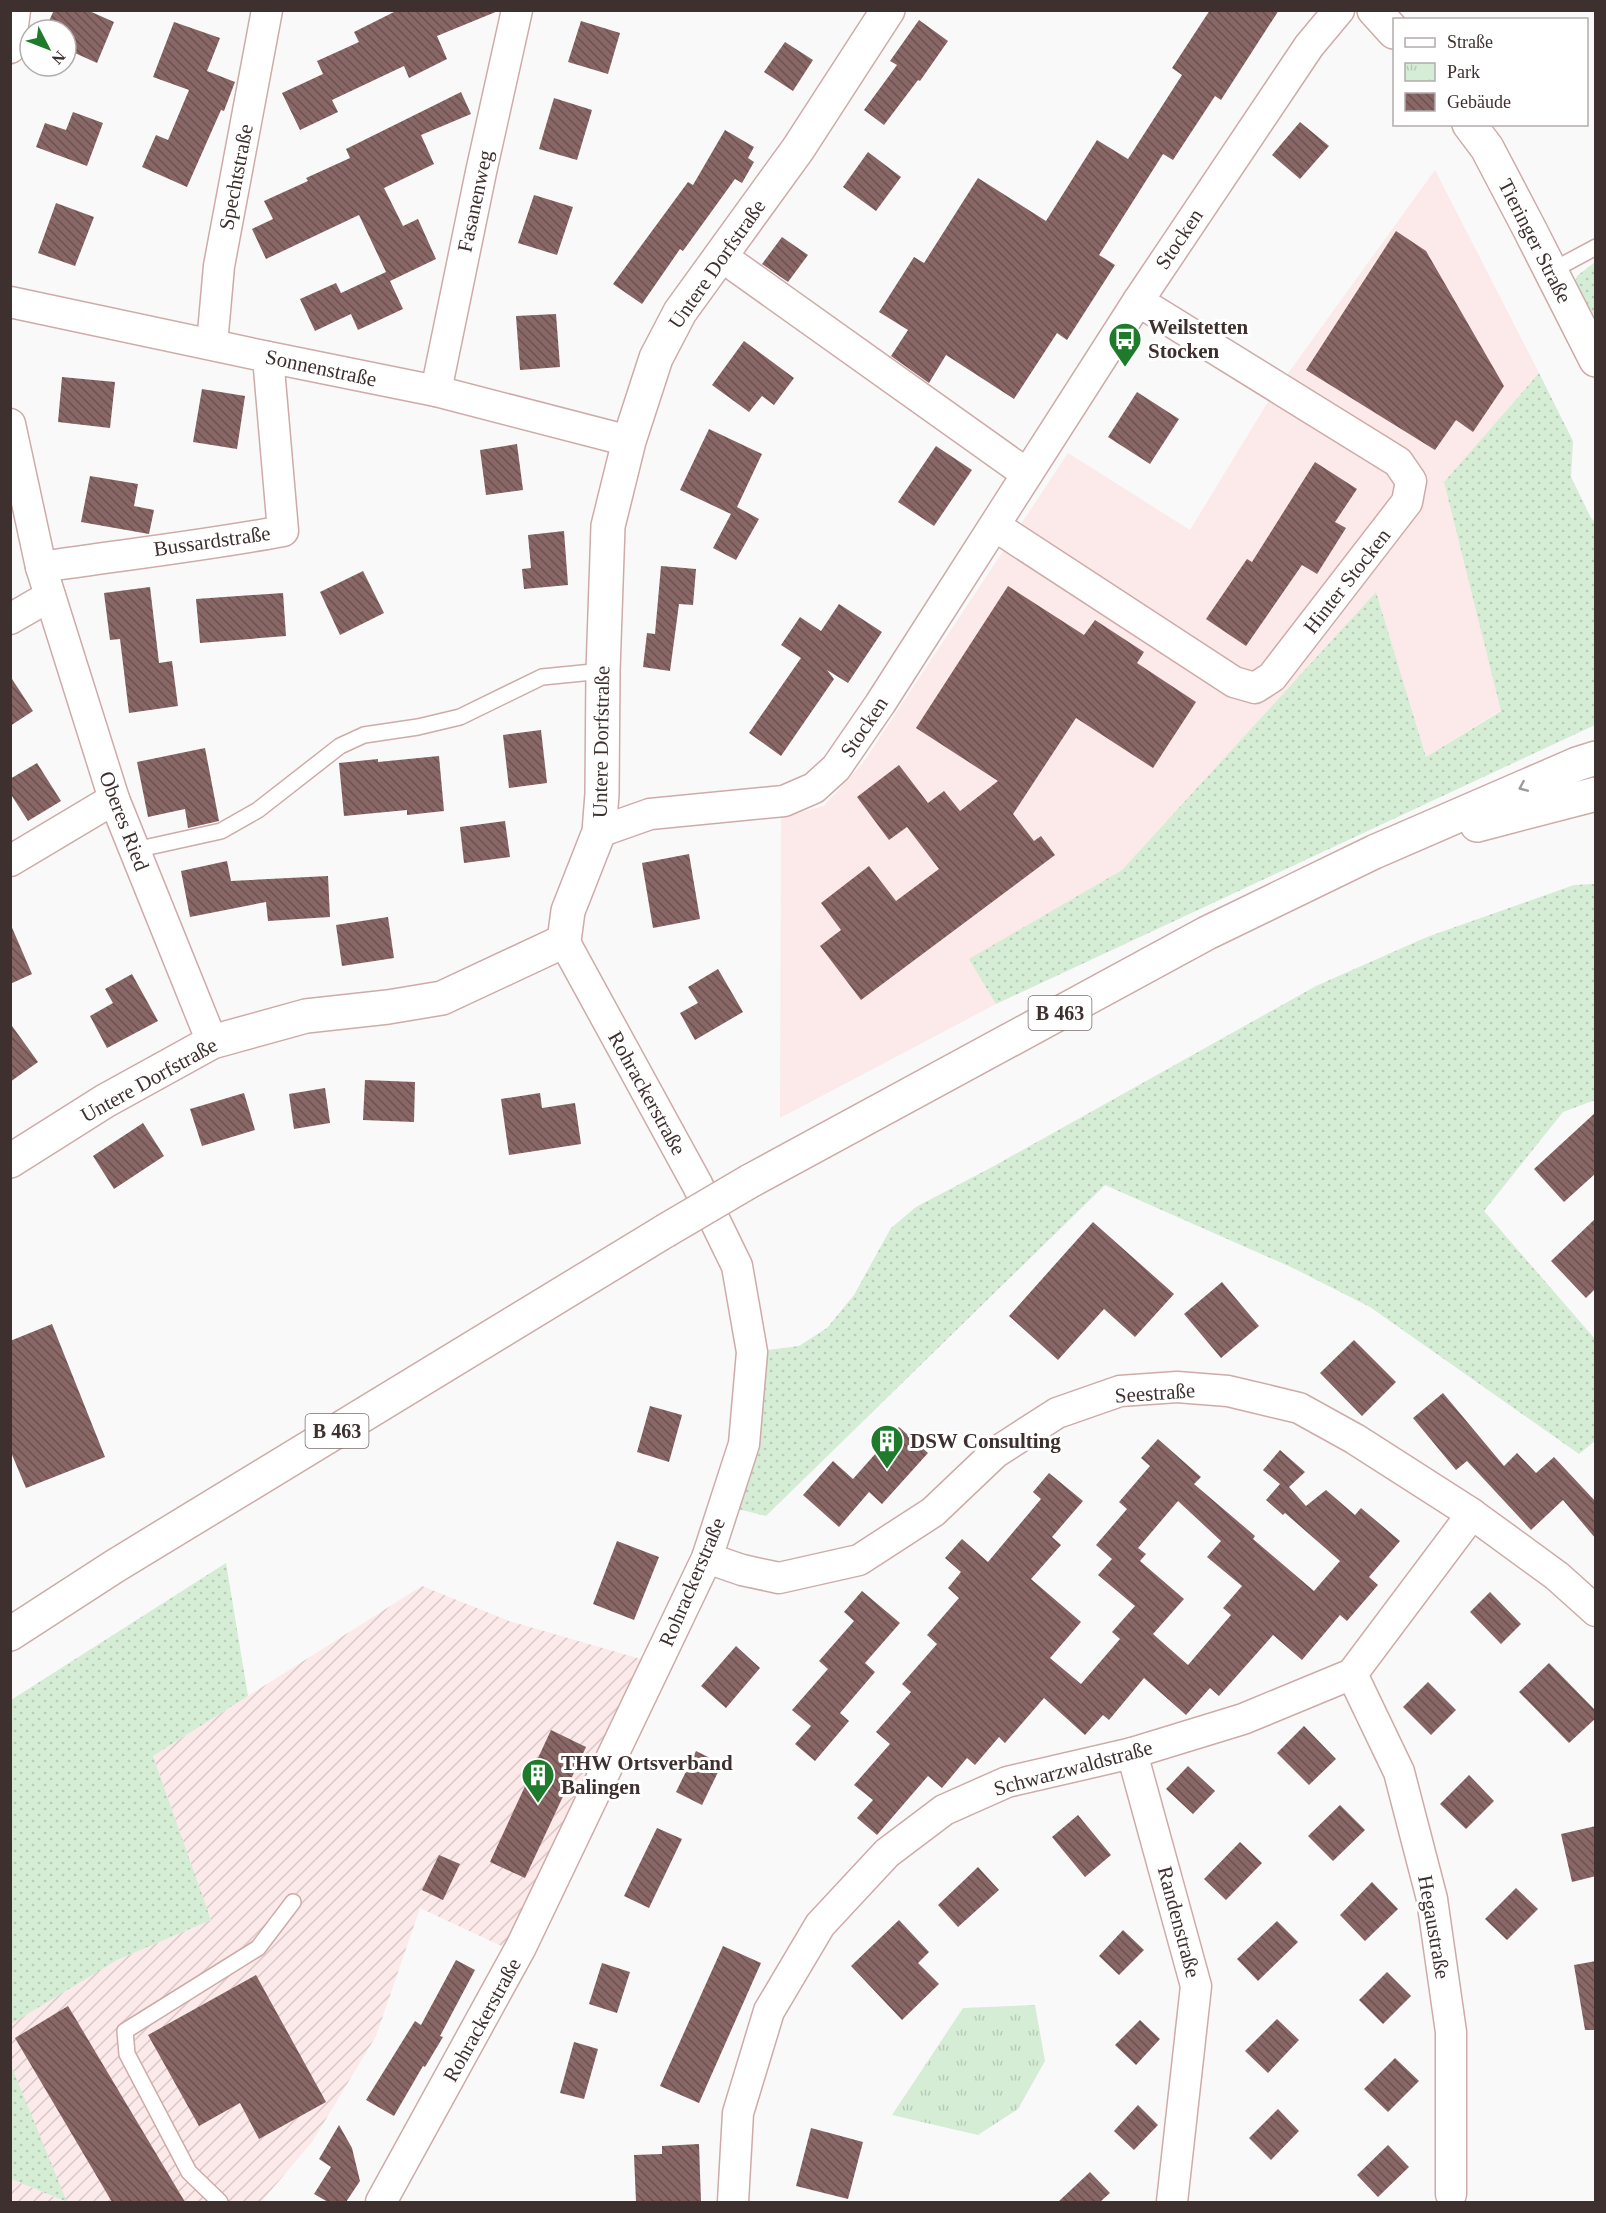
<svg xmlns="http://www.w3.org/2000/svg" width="1606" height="2213" font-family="Georgia,serif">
  <defs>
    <pattern id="industrial-furrows" width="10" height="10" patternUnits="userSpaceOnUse" patternTransform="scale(1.5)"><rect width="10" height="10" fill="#fce9e9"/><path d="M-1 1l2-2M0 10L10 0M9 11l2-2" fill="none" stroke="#d9c8c8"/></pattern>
    <pattern id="grass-dots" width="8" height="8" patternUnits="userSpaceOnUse" patternTransform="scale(1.5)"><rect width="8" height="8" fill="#d5ecd5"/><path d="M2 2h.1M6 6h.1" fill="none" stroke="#b8cbb7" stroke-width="1.8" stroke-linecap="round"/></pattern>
    <pattern id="park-tufts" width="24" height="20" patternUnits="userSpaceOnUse" patternTransform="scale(1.5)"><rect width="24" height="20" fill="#d5ecd5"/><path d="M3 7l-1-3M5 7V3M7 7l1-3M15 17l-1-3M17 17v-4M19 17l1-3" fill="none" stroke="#b8cbb7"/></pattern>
    <pattern id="building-back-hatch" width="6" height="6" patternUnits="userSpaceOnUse" patternTransform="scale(1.5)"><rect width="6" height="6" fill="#886766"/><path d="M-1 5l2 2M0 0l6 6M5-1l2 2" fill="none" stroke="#6b5150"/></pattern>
  </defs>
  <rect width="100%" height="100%" fill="#f9f9f9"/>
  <path fill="#fce9e9" d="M1435,170l104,203 -95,109 57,228 -75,47 -50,-165 -254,278 -152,89 26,45 -216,114 1,-301 43,-11 39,-43 205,-310 122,77 81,-133z"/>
  <path fill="url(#industrial-furrows)" d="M422,1586l87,35 135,39 -136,289 -88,-41 -44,128 -64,106 -51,60h-250v-23l55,23 -55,-137 -1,-41 107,-64 94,-40 -58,-164z"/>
  <g fill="url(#grass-dots)">
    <path d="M1595,262v55l-3,-3 -17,-33 2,-5z"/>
    <path d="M1539,373l34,68 -2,36 20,41 4,4v203l-599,279 -27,-45 153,-89 254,-278 50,165 75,-46 -57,-229z"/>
    <path d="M1595,884v216l-32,12 -79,99 111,128v102l-16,13 -209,-147 -77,-39 -188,-83 -339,331 -32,-8 18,-156 47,-6 28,-18 27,-33 37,-67 25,-21 78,-41 322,-180 111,-49 147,-52z"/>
    <path d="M226,1563l22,133 -95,60 58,164 -94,40 -106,64v-324z"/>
    <path d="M10,2065h1l56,137 -56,-23z"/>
  </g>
  <path fill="url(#park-tufts)" d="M1035,2005l10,56 -27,48 -40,26 -86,-20 71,-107z"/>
  <g fill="url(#building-back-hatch)" fill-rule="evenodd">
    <path d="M54,10h33l27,12 -17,41 -31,-14v-19h-21z"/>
    <path d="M398,10l100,1 -61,25 10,23 -38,19 -5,-12 -72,34 6,12 -38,18 -18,-37 41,-19 -6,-13 42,-19 -5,-10z"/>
    <path d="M1210,10h69l-58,90 -6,-4 -42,64 -10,-6 -64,101 16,10 -48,75 -10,-7 -43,66 -68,-44 -17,28 -38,-27 17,-26 -29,-18 35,-55 10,6 54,-85 68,43 51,-81 31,19 54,-84 -10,-7z"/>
    <path d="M919,20l29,21 -28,40 -2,-1 -34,45 -20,-15 33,-45 -7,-4z"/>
    <path d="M581,21l39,12 -12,41 -40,-12z"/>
    <path d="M174,22l46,16 -13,33 28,11 -11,29 -3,-1 -34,77 -45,-20 14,-32 12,5 21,-50 -36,-13z"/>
    <path d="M785,42l28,18 -20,31 -29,-19z"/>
    <path d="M461,92l10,22 -50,21 13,29 -50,24 19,38 15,-7 18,40 -46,22 13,28 -45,21 -7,-16 -36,17 -15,-32 36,-16 5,10 45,-21 -27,-57 -93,44 -14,-30 21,-10 -9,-18 44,-20 -2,-3 44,-20 -4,-9z"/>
    <path d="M554,98l38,12 -15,50 -38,-11z"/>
    <path d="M73,112l30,11 -16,43 -51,-19 9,-24 21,7z"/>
    <path d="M1300,122l29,24 -29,33 -28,-24z"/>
    <path d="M725,130l29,17 -6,11 6,4 -12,21 -7,-4 -52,72 -3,-2 -38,55 -29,-20 75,-102 5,3z"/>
    <path d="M868,152l33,25 -25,34 -33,-24z"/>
    <path d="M534,195l39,12 -16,48 -39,-12z"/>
    <path d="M56,203l38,14 -19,49 -37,-13z"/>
    <path d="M1396,231l30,20 78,135 -31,46 -17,-12 -21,30 -129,-80z"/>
    <path d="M782,237l26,18 -20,27 -26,-18z"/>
    <path d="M556,314l4,53 -40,3 -4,-54z"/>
    <path d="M744,341l50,37 -20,27 -12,-9 -13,16 -37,-27z"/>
    <path d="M62,377l53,5 -5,46 -52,-6z"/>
    <path d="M202,389l43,7 -8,53 -44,-7z"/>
    <path d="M1137,392l42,27 -29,45 -42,-27z"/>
    <path d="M709,429l53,25 -25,53 22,12 -23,41 -23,-12 18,-34 -51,-24z"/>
    <path d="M517,444l6,46 -37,5 -6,-45z"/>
    <path d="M936,446l36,24 -38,56 -36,-24z"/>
    <path d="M1315,462l42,27 -22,33 11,6 -29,46 -15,-9 -56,81 -40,-27 41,-60 5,3z"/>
    <path d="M90,476l48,8 -4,22 20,4 -5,24 -68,-12z"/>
    <path d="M564,531l4,54 -44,4 -2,-20 9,-1 -3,-33z"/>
    <path d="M661,566l35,3 -3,36 -14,-1 -9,67 -27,-4 4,-34 8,1z"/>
    <path d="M363,571l21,42 -44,22 -20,-43z"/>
    <path d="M1008,586l76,49 11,-15 49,32 -7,11 59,39 -43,66 -77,-50 -63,96 21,27 7,-5 14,19 -194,145 -41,-54 21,-16 -20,-27 48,-37 27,35 43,-32 -32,-42 -18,13 -32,-43 42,-32 29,38 16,-12 16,20 38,-30 -82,-53z"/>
    <path d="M150,587l9,76 13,-2 6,45 -49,7 -9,-74 -10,1 -6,-47z"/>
    <path d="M283,593l3,43 -86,7 -4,-44z"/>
    <path d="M839,604l43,28 -34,51 -21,-13 7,9 -53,77 -32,-23 52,-75 -20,-13 19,-28 21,14z"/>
    <path d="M10,676l23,35 -23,15z"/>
    <path d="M541,730l6,53 -38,5 -6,-53z"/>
    <path d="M205,748l14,73 -31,7 -3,-19 -37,8 -11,-55z"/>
    <path d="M439,756l5,55 -37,4v-5l-63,6 -5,-53 39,-4v3z"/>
    <path d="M37,763l24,38 -33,20 -18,-28v-14z"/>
    <path d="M505,821l5,36 -46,6 -4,-36z"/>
    <path d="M689,854l11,65 -47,9 -11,-65z"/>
    <path d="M227,861l4,20 97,-5 2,41 -62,4 -2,-19 -76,15 -9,-46z"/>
    <path d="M388,917l6,41 -52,8 -6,-41z"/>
    <path d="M10,923l22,51 -22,10z"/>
    <path d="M718,969l25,43 -48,28 -15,-27 18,-10 -10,-16z"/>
    <path d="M132,974l26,47 -51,27 -17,-32 23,-13 -8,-14z"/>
    <path d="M10,1023l28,39 -28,20z"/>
    <path d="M365,1080l50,2 -1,40 -51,-2z"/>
    <path d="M325,1088l5,35 -36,6 -5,-35z"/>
    <path d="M244,1093l11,37 -53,16 -12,-37z"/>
    <path d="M540,1093l2,15 33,-5 6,41 -72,11 -8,-56z"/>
    <path d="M1596,1112v61l-32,29 -30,-33z"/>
    <path d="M143,1123l21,33 -50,33 -21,-33z"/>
    <path d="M1596,1218v70l-10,10 -35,-37z"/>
    <path d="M1093,1222l81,72 -39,43 -31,-28 -46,51 -49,-44z"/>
    <path d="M1222,1282l37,44 -38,32 -37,-44z"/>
    <path d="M52,1324l53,133 -79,31 -16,-38v-109z"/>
    <path d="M1354,1340l42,42 -34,34 -42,-43z"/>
    <path d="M1443,1393l61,73 13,-13 19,20 18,-16 42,45v37l-33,-39 -32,30 -64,-69 -11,9 -43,-52z"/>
    <path d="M650,1406l32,9 -13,47 -32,-10z"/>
    <path d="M899,1427l29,26 -46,51 -13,-12 -30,35 -36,-32 30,-34 20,18z"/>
    <path d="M1158,1439l43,38 -7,7 61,52 -2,3 61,52 26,-30 -55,-48 -2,2 -17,-15 14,-16 -17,-14 17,-20 25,22 -16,15 17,19 20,-16 29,25 6,-7 39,33 -31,36 9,8 -31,36 -7,-6 -38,45 -29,-25 -54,61 -9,-8 -24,27 -42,-37 -35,42 -6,-5 -18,20 -41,-37 -39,45 -6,-6 -24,28 -8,-7 -25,30 -14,-12 -51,59 -20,-17 16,-18 -19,-15 36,-41 -14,-12 35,-40 -9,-8 35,-40 -10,-9 32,-37 -11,-10 13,-16 -16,-14 17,-19 26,23 53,-63 -8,-7 16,-19 34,28 -31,36 9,8 -30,34 50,43 -31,36 31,26 39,-45 -8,-7 23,-26 -37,-31 14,-16 -16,-14 31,-36 -8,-7 31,-36 -9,-8zM1178,1501l43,40 -14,16 35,29 -19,22 8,7 -43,50 -35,-31 31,-35 -44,-38 6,-7 -8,-6z"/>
    <path d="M617,1541l42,16 -25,63 -41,-16z"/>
    <path d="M862,1591l38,32 -35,40 10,9 -35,41 9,8 -34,40 -20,-17 16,-18 -19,-16 36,-41 -9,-8 35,-40 -10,-9z"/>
    <path d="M1490,1592l31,32 -20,20 -31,-32z"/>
    <path d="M736,1646l24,22 -34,40 -25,-22z"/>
    <path d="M1549,1663l47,48v7l-27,25 -50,-51z"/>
    <path d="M1428,1682l28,28 -25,25 -28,-28z"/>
    <path d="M1304,1726l32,33 -27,26 -32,-32z"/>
    <path d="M551,1730l35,17 -61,131 -35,-16z"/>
    <path d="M696,1751l26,13 -20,41 -26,-13z"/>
    <path d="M1188,1766l27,25 -22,23 -27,-25z"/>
    <path d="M1469,1775l25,26 -28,28 -26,-25z"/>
    <path d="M1340,1805l25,25 -32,31 -25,-25z"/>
    <path d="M1078,1815l33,40 -26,22 -33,-40z"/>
    <path d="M1596,1826v50l-24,6 -11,-48z"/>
    <path d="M657,1828l25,11 -33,69 -25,-12z"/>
    <path d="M1240,1842l22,21 -36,37 -22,-21z"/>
    <path d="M439,1855l21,9 -17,36 -21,-10z"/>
    <path d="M978,1867l21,23 -41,37 -20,-22z"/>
    <path d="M1372,1882l26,27 -33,32 -25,-26z"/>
    <path d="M1516,1888l22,21 -31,31 -22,-21z"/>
    <path d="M899,1920l30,32 -11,11 21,21 -37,36 -51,-54z"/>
    <path d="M1277,1921l21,21 -40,39 -21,-22z"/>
    <path d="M1123,1930l21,20 -25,25 -20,-19z"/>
    <path d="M723,1946l38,17 -62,140 -39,-17z"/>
    <path d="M456,1960l19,10 -35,66 3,1 -18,30 -2,-1 -29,50 -28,-16 49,-79 6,4z"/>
    <path d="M1596,1961v69h-11l-11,-65z"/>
    <path d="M602,1963l28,9 -13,41 -28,-9z"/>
    <path d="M1387,1972l24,24 -28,28 -24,-24z"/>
    <path d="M256,1975l70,127 -67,37 -19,-36 -41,23 -51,-91z"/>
    <path d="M68,2006l117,196h-73l-97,-164z"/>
    <path d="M1277,2019l22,21 -31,33 -23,-22z"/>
    <path d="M1140,2020l20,19 -24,26 -21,-20z"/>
    <path d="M574,2042l24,7 -14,50 -24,-6z"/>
    <path d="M1395,2058l24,23 -31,31 -24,-23z"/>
    <path d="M1138,2105l20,20 -24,25 -20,-19z"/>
    <path d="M1278,2109l21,22 -28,29 -22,-22z"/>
    <path d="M339,2125l13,23 8,33 -14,21h-18l-14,-8 17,-27 -12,-8z"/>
    <path d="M811,2128l52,14 -15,57 -52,-13z"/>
    <path d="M699,2144l2,58h-65l-2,-47 28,-1v-8z"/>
    <path d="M1388,2145l21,22 -31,30 -21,-22z"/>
    <path d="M1090,2172l20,21 -10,9h-42z"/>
  </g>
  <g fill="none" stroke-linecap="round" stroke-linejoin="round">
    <g stroke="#ceaba9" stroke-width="18">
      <g id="service">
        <path d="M1556,277l-1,-8 41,-22"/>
        <path d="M135,850l86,-19 37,-21 82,-64 24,-11 54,-8 42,-10 82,-40 61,-6"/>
        <path d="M220,2202l-31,-30 -62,-118 -2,-23 133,-83 35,-46"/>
      </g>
    </g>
    <g stroke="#ceaba9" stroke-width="33">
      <g id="minor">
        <path d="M10,48l5,-38"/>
        <path d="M721,256l306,218"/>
        <path d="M10,302l258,55 168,34 193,50"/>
        <path d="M212,344l7,-78 48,-256"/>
        <path d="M436,391l45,-219 36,-162"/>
        <path d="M10,424l31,143 73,232 98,243"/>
        <path d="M995,526l239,156 21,6 17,-11 135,-175 4,-21 -13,-19 -260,-161"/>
        <path d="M41,567c80,-12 162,-21 242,-36l-15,-174"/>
        <path d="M10,619l40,-23"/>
        <path d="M599,832l51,-18 134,-13 30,-13 22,-20 44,-64 258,-403 171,-255 30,-36"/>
        <path d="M10,861l104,-62"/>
        <path d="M707,1558l35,12 37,8 80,-18 74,-48 62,-59 62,-40 63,-22 57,-4 51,4 71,17 56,31 117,75 85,62 39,35"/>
        <path d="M1352,1674l47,98 33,127 19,133v162"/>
        <path d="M1132,1753l64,233 -24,216"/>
        <path d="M381,2202l140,-255 186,-389 37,-114 8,-92 -15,-86 -40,-82 -133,-243"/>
        <path d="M733,2202l5,-89 31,-102 51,-86 67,-72 57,-43 63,-28 125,-29 111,-34 109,-45 120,-160"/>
      </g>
    </g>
    <g stroke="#ceaba9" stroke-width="36">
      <path id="tertiary" d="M10,1161l95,-60 107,-59 94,-26 82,-9 54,-9 122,-57 4,-30 31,-79 3,-38 1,-123 5,-145 21,-85 27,-83 24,-46 118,-163 90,-139"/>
    </g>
    <g stroke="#ceaba9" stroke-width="36">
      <g id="secondary">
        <path d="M1374,10l20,22"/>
        <path d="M1469,124l18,24 42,80 67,132"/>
      </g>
    </g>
    <g stroke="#ceaba9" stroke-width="36">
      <g id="trunk">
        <path d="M1477,825l119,-31"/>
        <path d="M750,1181l457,-248 167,-81 203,-88 19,-6"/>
        <path d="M10,1634l105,-68 550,-335"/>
      </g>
    </g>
    <use href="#service" stroke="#fff" stroke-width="15"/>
    <use href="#minor" stroke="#fff" stroke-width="30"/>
    <use href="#tertiary" stroke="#fff" stroke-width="33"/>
    <use href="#secondary" stroke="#fff" stroke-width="33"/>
    <use href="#trunk" stroke="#fff" stroke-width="33"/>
    <g stroke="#ceaba9" stroke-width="36" stroke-linecap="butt">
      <path id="trunk-bridge" d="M665,1231l85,-50"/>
    </g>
    <use href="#trunk-bridge" stroke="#fff" stroke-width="33"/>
  </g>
  <defs><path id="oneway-chevron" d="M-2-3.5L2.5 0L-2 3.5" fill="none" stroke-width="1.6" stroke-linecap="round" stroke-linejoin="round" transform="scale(1.5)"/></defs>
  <use stroke="#9f9898" href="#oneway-chevron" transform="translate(1523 787) rotate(157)"/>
  <defs>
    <g id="bus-pin" transform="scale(1.725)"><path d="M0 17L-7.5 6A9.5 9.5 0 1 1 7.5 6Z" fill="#1d7b2b" stroke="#fff"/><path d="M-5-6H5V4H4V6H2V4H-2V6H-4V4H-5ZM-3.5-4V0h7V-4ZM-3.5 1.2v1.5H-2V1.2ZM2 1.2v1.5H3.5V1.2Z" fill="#fff"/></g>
    <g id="building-pin" transform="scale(1.725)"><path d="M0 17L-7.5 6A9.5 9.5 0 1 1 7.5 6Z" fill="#1d7b2b" stroke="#fff"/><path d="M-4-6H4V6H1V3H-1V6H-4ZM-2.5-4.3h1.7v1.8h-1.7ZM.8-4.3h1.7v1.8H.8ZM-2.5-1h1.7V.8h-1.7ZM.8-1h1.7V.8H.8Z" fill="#fff"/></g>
  </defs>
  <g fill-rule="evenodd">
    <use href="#bus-pin" x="1125" y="339"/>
    <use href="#building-pin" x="887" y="1441"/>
    <use href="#building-pin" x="538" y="1775"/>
  </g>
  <g text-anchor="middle" stroke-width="6" stroke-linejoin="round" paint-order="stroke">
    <g fill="#fff" stroke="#796e6e" stroke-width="1.5">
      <rect x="1028.5" y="996" width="63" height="34" rx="4.5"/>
      <rect x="305.5" y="1414" width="63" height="34" rx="4.5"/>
    </g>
    <g font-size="20" font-weight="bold" fill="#3f3030">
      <text x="1060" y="1020">B 463</text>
      <text x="337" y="1438">B 463</text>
    </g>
    <g font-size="21" fill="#3f3030" stroke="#fff">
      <text transform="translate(236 177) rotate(-79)" y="7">Spechtstraße</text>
      <text transform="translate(475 201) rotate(-78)" y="7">Fasanenweg</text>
      <text transform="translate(1179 239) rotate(-56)" y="7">Stocken</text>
      <text transform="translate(1535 241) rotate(63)" y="7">Tieringer Straße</text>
      <text transform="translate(717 264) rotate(-55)" y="7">Untere Dorfstraße</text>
      <text transform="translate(321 368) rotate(12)" y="7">Sonnenstraße</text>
      <text transform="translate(212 541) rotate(-8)" y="7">Bussardstraße</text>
      <text transform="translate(1347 581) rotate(-52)" y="7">Hinter Stocken</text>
      <text transform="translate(864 727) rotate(-56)" y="7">Stocken</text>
      <text transform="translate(601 742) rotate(-89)" y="7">Untere Dorfstraße</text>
      <text transform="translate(124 821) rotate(69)" y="7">Oberes Ried</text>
      <text transform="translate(149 1080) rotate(-29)" y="7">Untere Dorfstraße</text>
      <text transform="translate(647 1093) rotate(61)" y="7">Rohrackerstraße</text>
      <text transform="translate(1155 1393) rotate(-4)" y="7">Seestraße</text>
      <text transform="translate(692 1582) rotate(-67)" y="7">Rohrackerstraße</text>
      <text transform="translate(1073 1768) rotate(-15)" y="7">Schwarzwaldstraße</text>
      <text transform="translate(1179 1922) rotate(75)" y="7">Randenstraße</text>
      <text transform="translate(1434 1927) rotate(80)" y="7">Hegaustraße</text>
      <text transform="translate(482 2020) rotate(-61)" y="7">Rohrackerstraße</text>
    </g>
    <g font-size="21" font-weight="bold" fill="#3f3030" stroke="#fff" text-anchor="start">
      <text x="1148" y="334">Weilstetten<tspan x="1148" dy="24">Stocken</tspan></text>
      <text x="910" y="1448">DSW Consulting</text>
      <text x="561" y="1770">THW Ortsverband<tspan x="561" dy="24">Balingen</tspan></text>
    </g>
  </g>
  <rect width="1606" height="2213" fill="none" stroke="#3f3030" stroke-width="24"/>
  <rect x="1393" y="18" width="195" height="108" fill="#ffffff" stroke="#b2acac" stroke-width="1.5"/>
  <rect x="1405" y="38" width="30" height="9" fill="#ffffff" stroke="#b2acac" stroke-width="1.5"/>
  <text x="1447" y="48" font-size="18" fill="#3f3030">Straße</text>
  <rect x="1405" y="63" width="30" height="18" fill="url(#park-tufts)" stroke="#b2acac" stroke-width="1.5"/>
  <text x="1447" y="78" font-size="18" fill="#3f3030">Park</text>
  <rect x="1405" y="93" width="30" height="18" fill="url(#building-back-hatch)" stroke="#b2acac" stroke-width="1.5"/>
  <text x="1447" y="108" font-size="18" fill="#3f3030">Gebäude</text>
  <g transform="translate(48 48) rotate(132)"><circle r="28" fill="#ffffff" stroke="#b2acac" stroke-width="1.5"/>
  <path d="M0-4.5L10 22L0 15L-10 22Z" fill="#1d7b2b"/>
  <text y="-9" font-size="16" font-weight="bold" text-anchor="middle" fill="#3f3030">N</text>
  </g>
</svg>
